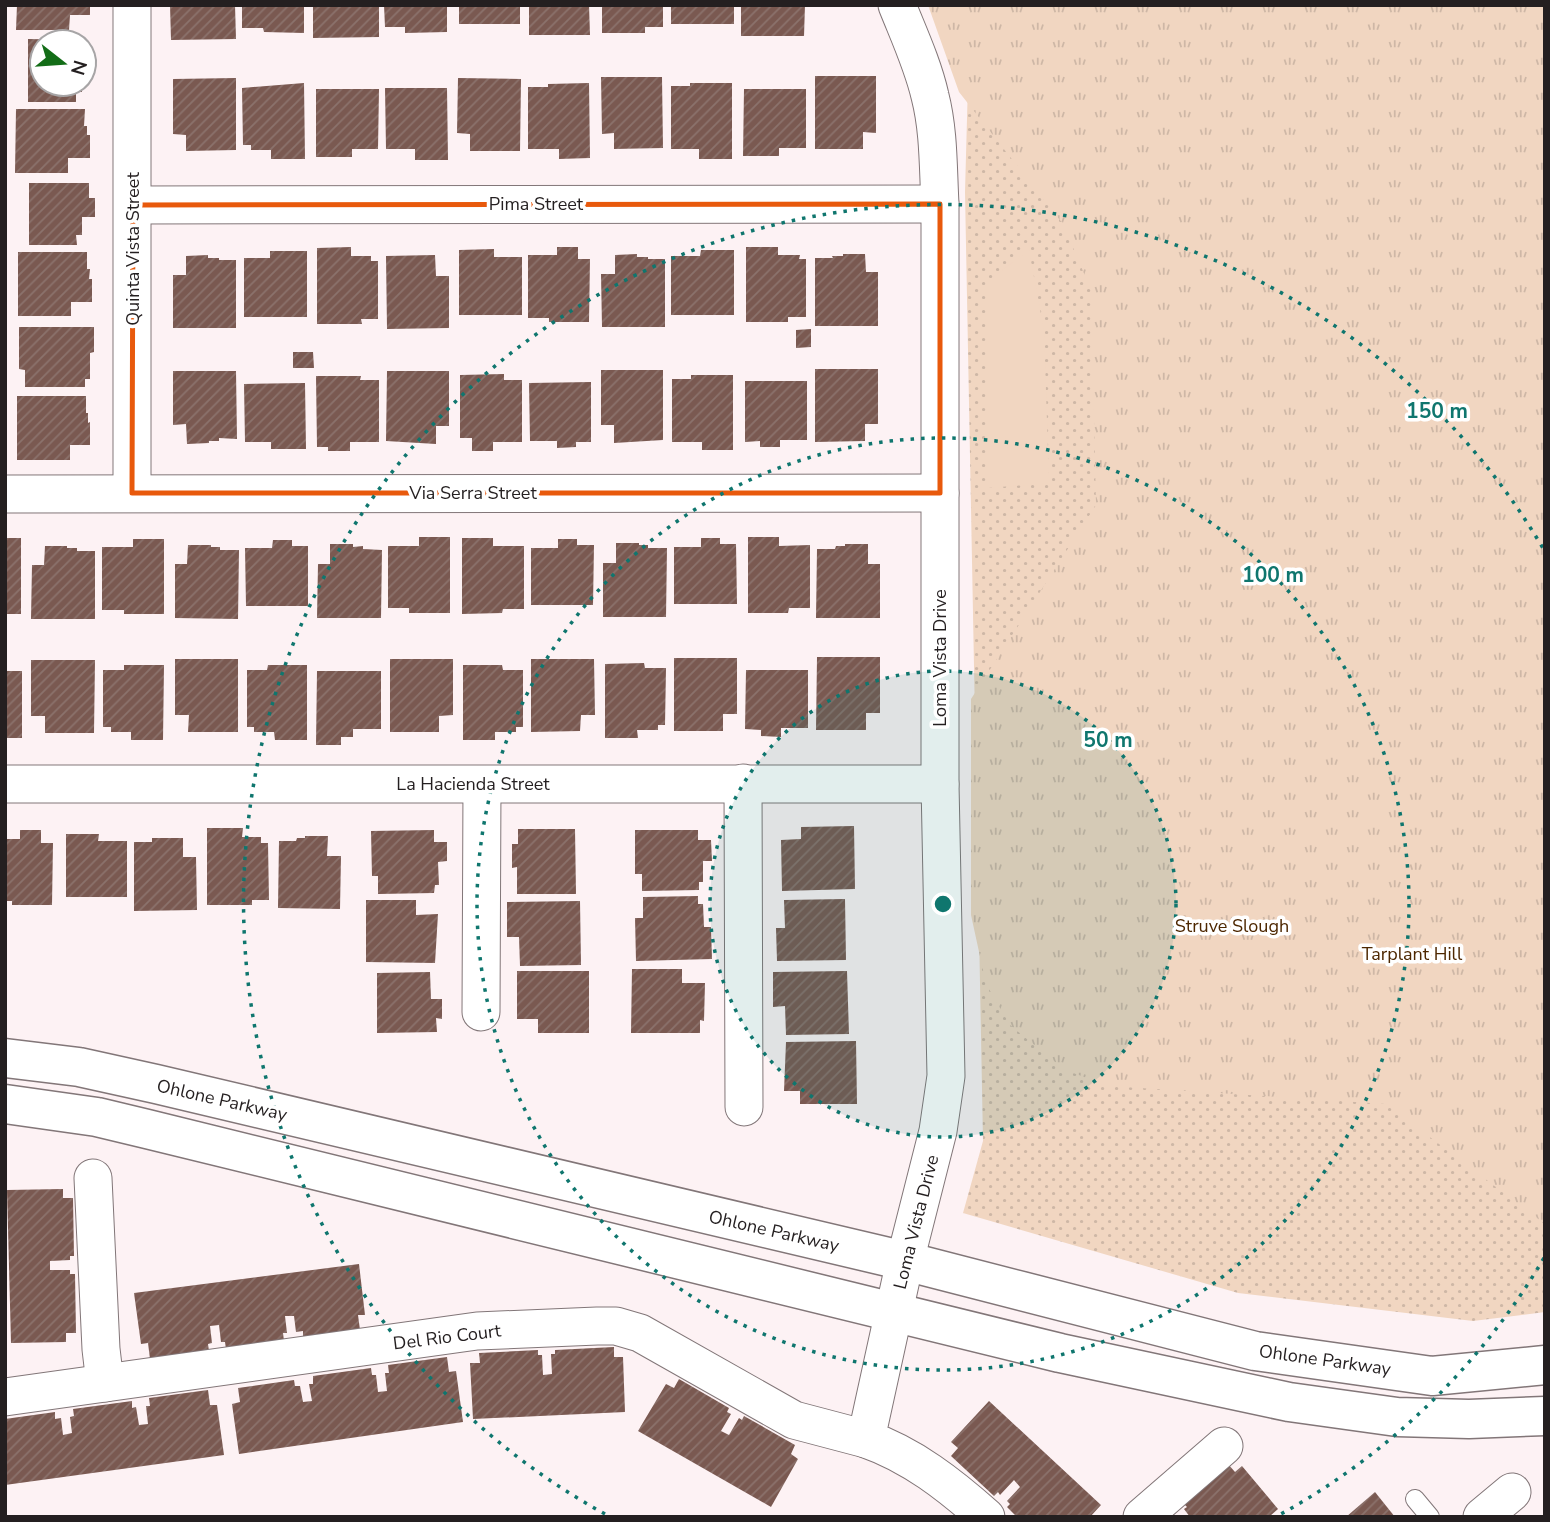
<svg xmlns="http://www.w3.org/2000/svg" width="1550" height="1522" font-family="'Nunito Sans',sans-serif">
  <defs>
    <pattern id="grass-dots" width="8" height="8" patternUnits="userSpaceOnUse" patternTransform="scale(1.75)"><rect width="8" height="8" fill="#f1d6c1"/><path d="M2 2h.1M6 6h.1" fill="none" stroke="#ceb7a6" stroke-width="1.8" stroke-linecap="round"/></pattern>
    <pattern id="park-tufts" width="24" height="20" patternUnits="userSpaceOnUse" patternTransform="scale(1.75)"><rect width="24" height="20" fill="#f1d6c1"/><path d="M3 7l-1-3M5 7V3M7 7l1-3M15 17l-1-3M17 17v-4M19 17l1-3" fill="none" stroke="#ceb7a6"/></pattern>
    <pattern id="building-hatch" width="6" height="6" patternUnits="userSpaceOnUse" patternTransform="scale(1.75)"><rect width="6" height="6" fill="#7a5951"/><path d="M-1 1l2-2M0 6l6-6M5 7l2-2" fill="none" stroke="#8b726c"/></pattern>
  </defs>
  <rect width="100%" height="100%" fill="#fdf2f4"/>
  <path fill="url(#grass-dots)" d="M968,82l577,374v856l-72,9 -235,-28 -275,-80 20,-72 -18,-949z"/>
  <path fill="url(#park-tufts)" d="M928,5h617v1219l-159,-120 -277,-18 -44,-16 -55,-45 -24,-41 -15,-69v-216l125,-194 -5,-215 -28,-66 -104,-132z"/>
  <path fill="#f1d6c1" d="M1029,250l15,81 5,152 -61,5v-207z"/>
  <g fill="url(#building-hatch)">
    <path d="M17,5h73v10h-20l-1,15h-53z"/>
    <path d="M170,5h65l1,34 -65,1z"/>
    <path d="M242,5h62v28l-40,-1 -1,-4h-21z"/>
    <path d="M313,5h66v32l-66,1z"/>
    <path d="M384,5h63v27l-42,1v-6h-20z"/>
    <rect x="459" y="5" width="61" height="19"/>
    <path d="M529,5h60l1,30h-61z"/>
    <path d="M602,5h61v22h-18v6h-43z"/>
    <rect x="671" y="5" width="63" height="19"/>
    <path d="M741,5h64l-1,31h-63z"/>
    <path d="M28,39l60,1v15h7v19h-11v-32h-42v42h40v8h-6v10h-48z"/>
    <path d="M815,76h61v57l-13,-1v17h-48z"/>
    <path d="M601,77h61l1,71 -49,1v-16l-12,1z"/>
    <path d="M236,78v72l-50,1v-16l-13,-1v-55z"/>
    <path d="M458,78l63,1 -1,72h-50v-17l-13,-1z"/>
    <path d="M304,83l1,76h-34v-9h-20v-5h-8l-1,-57z"/>
    <path d="M589,83l1,75 -31,1v-10h-31v-62h20v-3z"/>
    <path d="M690,83h42v76h-33v-10h-28v-63h19z"/>
    <path d="M385,88h62l1,72h-33v-11h-29z"/>
    <path d="M316,89h63l-1,60h-26v8h-36z"/>
    <path d="M744,89h62v59h-27v8h-36z"/>
    <path d="M16,109h69l-1,17h3v9h3v23h-22v15h-53z"/>
    <path d="M29,183h60v15h6v19h-13v18h-6l1,10h-48z"/>
    <path d="M351,247v9h20v5h7v58h-17l1,5h-45v-76z"/>
    <path d="M557,247h21v12h12l-1,63h-40v-4h-21v-63h29z"/>
    <path d="M746,247h32v8h22l-1,4h7v58h-18v5h-42z"/>
    <path d="M494,249v8h28v58h-63v-65z"/>
    <path d="M701,250h33v65h-63v-59h29z"/>
    <path d="M270,251h37v66h-63v-59h26z"/>
    <path d="M18,252h69v17h3l-1,10h3v23h-21v14h-53z"/>
    <path d="M637,254v3h11v2h17v68h-63l-1,-53h14v-19z"/>
    <path d="M843,254h22l1,18h12v54h-63v-68h18l-1,-2h11z"/>
    <path d="M208,255v3h11v2h17v68h-63v-53h13v-19z"/>
    <path d="M435,255l1,21h13v52l-62,1 -1,-73z"/>
    <path d="M19,327h75v25l-4,1v26h-5v8h-60v-17l-6,-1z"/>
    <path d="M811,329v18l-15,1v-18z"/>
    <path d="M293,352h20l1,16h-21z"/>
    <path d="M815,369h63v55h-13v17l-50,1z"/>
    <path d="M601,370h62v70l-49,3v-18h-13z"/>
    <path d="M173,371h63l1,68 -18,-1v3h-10v2l-22,1 -1,-20 -13,1z"/>
    <path d="M387,371h62v55h-13v18l-50,-3z"/>
    <path d="M504,374v6h18v62h-29v9h-21v-13h-12v-63z"/>
    <path d="M691,375h42v75h-31v-8h-30v-63h19z"/>
    <path d="M316,376h45l-1,4h19v62h-29v9h-22v-4h-11z"/>
    <path d="M745,381h62v59h-27v7h-20v-6l-15,1z"/>
    <path d="M591,382v60h-15v5l-19,1v-7h-27l-1,-58z"/>
    <path d="M305,383l1,66h-35v-7h-26l-1,-58z"/>
    <path d="M17,396h69v17h2v10l2,-1v23h-20v15h-53z"/>
    <path d="M419,537h31v76h-41v-5h-21v-62h31z"/>
    <path d="M748,537h31v9l31,-1v63h-21l-1,5h-40z"/>
    <rect x="5" y="538" width="16" height="76"/>
    <path d="M462,538h31v8h31v63h-21l-1,4 -40,1z"/>
    <path d="M701,538h19v6h16l1,60h-63v-57h27z"/>
    <path d="M133,539h31v75h-40v-4h-22v-63h31z"/>
    <path d="M558,539h19v6h17l-1,60h-62v-57h27z"/>
    <path d="M273,540h19v6h16v60h-62l-1,-58h27z"/>
    <path d="M616,543h23v2h9v3h19l-1,69h-63v-54h13z"/>
    <path d="M330,544h23v3l10,-1v3l19,1 -1,68h-64l1,-54h12z"/>
    <path d="M845,544h23v20h12v54h-64l1,-69h18l1,-3h9z"/>
    <path d="M188,545h23v2h9v3h19l-1,69 -63,-1v-54h12z"/>
    <path d="M45,546h22v2h10v3h18v68h-64l1,-54h12z"/>
    <path d="M817,657h63v56h-14v17h-50z"/>
    <path d="M674,658h63v56h-14v17h-49z"/>
    <path d="M175,659h63v73h-50l1,-17h-14z"/>
    <path d="M390,659h63v56l-14,1v16h-49z"/>
    <path d="M531,659h63l1,56h-14l-1,16 -49,1z"/>
    <path d="M31,660h64l-1,73h-49v-17h-14z"/>
    <path d="M644,663l1,5h21l-1,57h-7v5h-21l1,8h-33v-74z"/>
    <path d="M124,665h40l-1,75h-32v-8h-20v-5h-8v-57h21z"/>
    <path d="M268,665h39v75h-32l-1,-8h-20v-5h-7v-57h20z"/>
    <path d="M463,665h39l1,5h20v57h-7v5h-21v8h-32z"/>
    <path d="M746,670h62v58h-27v9l-20,-1v-6l-16,-1z"/>
    <rect x="5" y="671" width="17" height="67"/>
    <path d="M317,671h64v58h-28v8h-12v8h-25z"/>
    <path d="M854,826l1,63 -73,2 -1,-51 20,-1v-12z"/>
    <path d="M207,828h36l-1,9h19v6h7l1,57h-17v5h-45z"/>
    <path d="M518,829h57l1,65h-59v-27l-5,1v-24h6z"/>
    <path d="M20,830h21v13h12l-1,62h-40v-4h-7v-62h15z"/>
    <path d="M434,830v12h13v19l-9,1 1,23h-4l-1,8 -56,1v-18h-6l-1,-45z"/>
    <path d="M635,830h63v10h13l1,21h-9v21h-4v8l-57,1v-17h-7z"/>
    <path d="M66,834h33l-1,7h29v56h-61z"/>
    <path d="M305,836h23l-1,20h14l-1,53 -62,-1 1,-67h17l1,-3h8z"/>
    <path d="M152,838h31v19h13l1,53 -63,1v-69h18z"/>
    <path d="M698,896v8h5l1,23h7l1,32 -76,2 -1,-43h8v-21z"/>
    <path d="M845,899l1,61 -69,1 -1,-33h9l-1,-28z"/>
    <path d="M366,900h50v15l22,-1 -3,49 -69,-1z"/>
    <path d="M580,901l1,64 -61,1 -1,-29h-12v-35z"/>
    <path d="M632,969h50v14h23l-1,38 -4,-1v13h-69z"/>
    <path d="M517,971h72v62h-51v-14h-21z"/>
    <path d="M847,971l2,63 -63,1 -1,-29 -12,1v-35z"/>
    <path d="M430,972l1,27h11v20l-6,-1 1,14 -60,1v-60z"/>
    <path d="M856,1041l1,63h-57v-13h-16l2,-49z"/>
    <path d="M63,1189v9h10l1,58h-4v4l-20,1v9h20v4h5l1,59h-10v9l-55,1 -4,-153z"/>
    <path d="M359,1264l6,51h-7l2,15 -57,7v-6l-7,1 -2,-16h-9l2,17h-4l1,8 -58,8 -1,-7h-4l-2,-17 -9,1 2,17 -4,1 1,7 -59,8 -2,-16 -7,1 -7,-51z"/>
    <path d="M614,1347v10h9l2,55 -152,7 -3,-56h10l-1,-10 59,-3v5h4l1,20 9,-1 -1,-20h4v-4z"/>
    <path d="M447,1357l2,15 7,-1 7,51 -224,32 -7,-50 8,-2 -2,-14 56,-8 1,6h5l3,16 9,-1 -3,-17h4v-8l58,-8 1,7h4l2,17 9,-1 -2,-18h4l-1,-8z"/>
    <path d="M679,1379l50,29 -2,4 4,2 -10,17 8,4 10,-17 3,2 2,-4 51,29 -4,9 7,5 -27,48 -133,-76 28,-47 8,4z"/>
    <path d="M208,1390l2,15h7l7,50 -219,30v-66l50,-7v7l6,-1 2,17 9,-2 -2,-16 4,-1 -1,-7 59,-8v7l4,-1 3,18 9,-1 -2,-18h4l-1,-8z"/>
    <path d="M989,1401l112,104 -11,12h-73l-10,-10 3,-3 -3,-3 13,-14 -6,-7 -14,15 -2,-3 -4,4 -43,-40 7,-8 -7,-6z"/>
    <path d="M1228,1464l7,8 7,-6 36,43 -9,8h-79l-6,-8 3,-2 -4,-4z"/>
    <path d="M1375,1492l20,25h-49z"/>
  </g>
  <g fill="none" stroke-linecap="round" stroke-linejoin="round">
    <g stroke="#827678" stroke-width="20">
      <path id="service" d="M1415,1499l15,18"/>
    </g>
    <g stroke="#827678" stroke-width="39">
      <g id="minor">
        <path d="M897,5c12,30 26,60 33,91 9,35 8,72 10,108v580l6,292 -8,55 -33,130 -39,178c46,16 84,46 120,78"/>
        <path d="M133,205l807,-1"/>
        <path d="M132,493v-488"/>
        <path d="M5,494l935,-1"/>
        <path d="M743,783l1,324"/>
        <path d="M5,784h935"/>
        <path d="M481,1012l1,-227"/>
        <path d="M93,1178l8,171 4,34"/>
        <path d="M5,1397l472,-66 120,-5h19l24,7 154,87 72,19"/>
        <path d="M1142,1517l82,-71"/>
        <path d="M1482,1517l30,-25"/>
      </g>
    </g>
    <g stroke="#827678" stroke-width="41">
      <g id="tertiary">
        <path d="M5,1058l74,9 77,17 749,177 350,90 177,25 113,-11"/>
        <path d="M5,1104l92,13 50,12 913,224 229,49 108,15 72,2 76,-3"/>
      </g>
    </g>
    <use href="#service" stroke="#fff" stroke-width="18"/>
    <use href="#minor" stroke="#fff" stroke-width="37"/>
    <use href="#tertiary" stroke="#fff" stroke-width="38"/>
  </g>
  <path fill="none" stroke="#e8590c" stroke-width="5" stroke-linejoin="round" d="M940,204v289h-808l1,-288z"/>
  <circle cx="943" cy="904" r="233" fill="#0f766e" fill-opacity=".12"/>
  <g fill="none" stroke="#0f766e" stroke-width="3.5" stroke-dasharray="3.5 7">
    <circle cx="943" cy="904" r="233"/>
    <circle cx="943" cy="904" r="466"/>
    <path d="M1544 1258A698 698 0 0 1 1281 1514M605 1514A698 698 0 1 1 1544 550"/>
  </g>
  <g text-anchor="middle" stroke-width="7" stroke-linejoin="round" paint-order="stroke">
    <g font-size="18" fill="#241f20" stroke="#fff">
      <text x="536" y="210">Pima Street</text>
      <text transform="translate(133 249) rotate(-90)" y="6">Quinta Vista Street</text>
      <text x="473" y="499">Via Serra Street</text>
      <text transform="translate(940 658) rotate(-90)" y="6">Loma Vista Drive</text>
      <text x="473" y="790">La Hacienda Street</text>
      <text transform="translate(222 1100) rotate(13)" y="6">Ohlone Parkway</text>
      <text transform="translate(916 1222) rotate(-76)" y="6">Loma Vista Drive</text>
      <text transform="translate(774 1231) rotate(13)" y="6">Ohlone Parkway</text>
      <text transform="translate(447 1337) rotate(-7)" y="6">Del Rio Court</text>
      <text transform="translate(1325 1360) rotate(8)" y="6">Ohlone Parkway</text>
    </g>
    <g font-size="18" fill="#4d2700" stroke="#fff">
      <text x="1232" y="932">Struve Slough</text>
      <text x="1412" y="960">Tarplant Hill</text>
    </g>
  </g>
  <circle cx="943" cy="904" r="10" fill="#0f766e" stroke="#fff" stroke-width="3.5"/>
  <g font-size="21" text-anchor="middle" font-weight="bold" fill="#0f766e" stroke="#fff" stroke-width="7" stroke-linejoin="round" paint-order="stroke">
    <text x="1437" y="418">150 m</text>
    <text x="1273" y="582">100 m</text>
    <text x="1108" y="747">50 m</text>
  </g>
  <rect width="1550" height="1522" fill="none" stroke="#241f20" stroke-width="14"/>
  <g transform="translate(63 63) rotate(107)"><circle r="33" fill="#ffffff" stroke="#a7a5a6" stroke-width="2"/>
  <path d="M0-5L12 26L0 18L-12 26Z" fill="#136d17"/>
  <text y="-10" font-size="19" font-weight="bold" text-anchor="middle" fill="#241f20">N</text>
  </g>
</svg>
